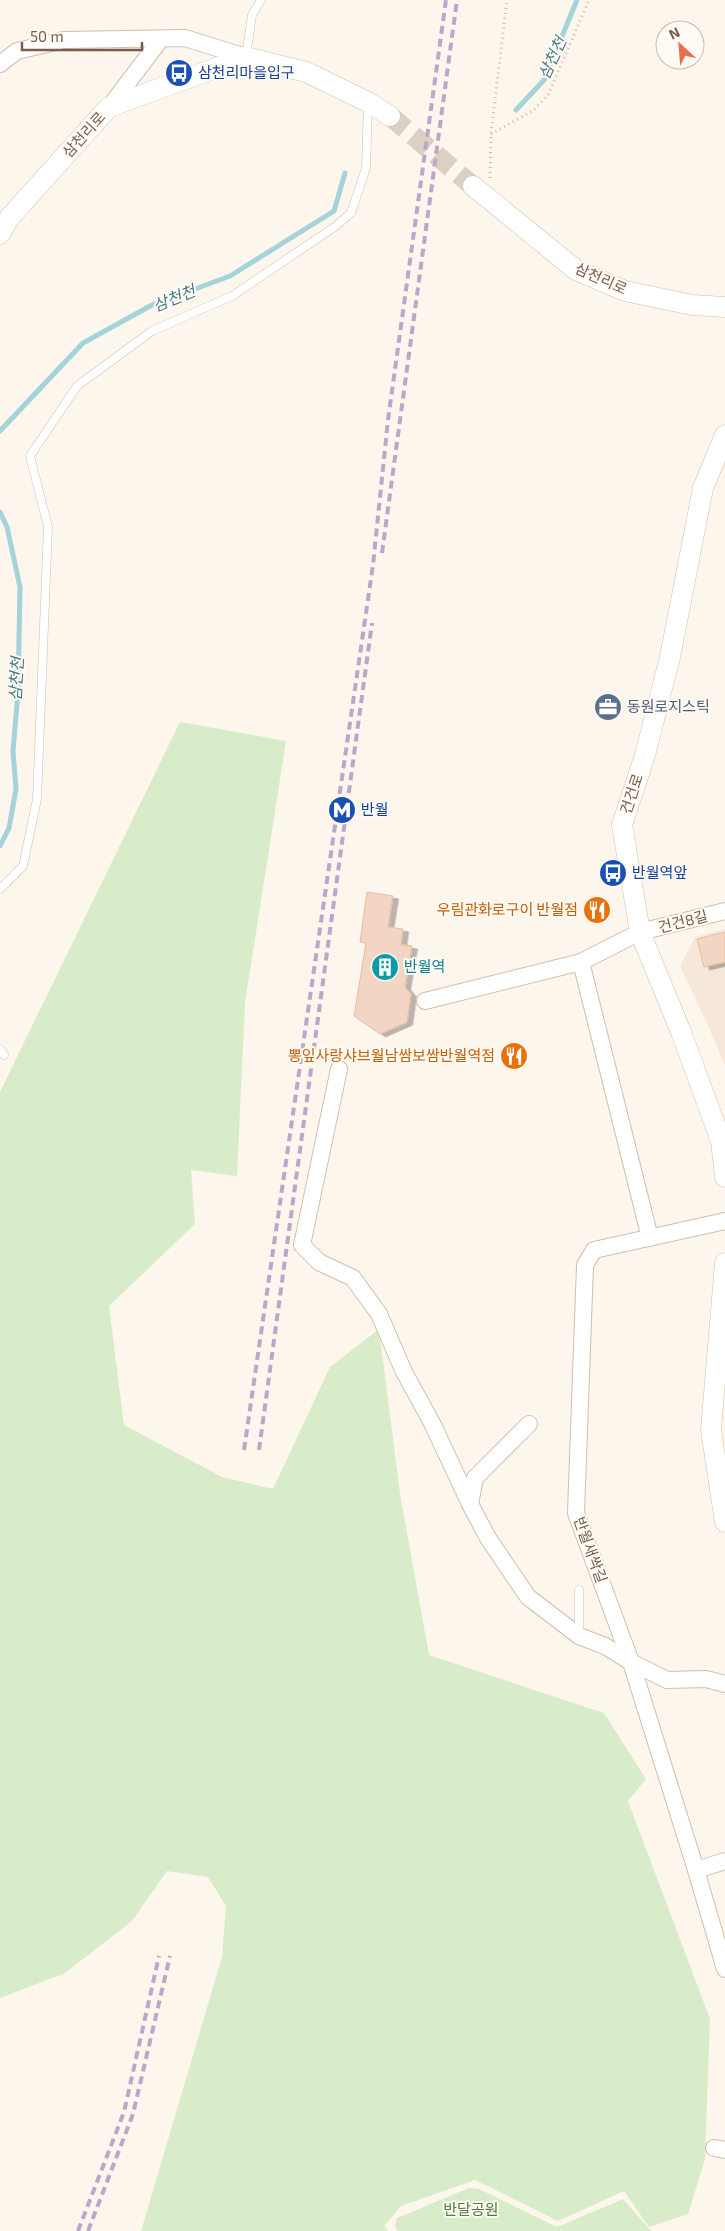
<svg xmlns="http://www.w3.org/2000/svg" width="725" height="2231" font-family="'Exo 2','Noto Sans KR',sans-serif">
  <defs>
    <filter id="shadow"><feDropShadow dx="5.5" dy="3" stdDeviation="0" flood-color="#0004"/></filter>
  </defs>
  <rect width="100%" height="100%" fill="#fdf6ec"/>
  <path fill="#f5e8da" d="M725,929v137l-19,-45 -26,-55 15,-29z"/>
  <g fill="#d8ecc9">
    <path d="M180,722l106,19 -41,262 -8,173 -46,-6 4,54 -86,82 15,119 98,52 51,12 57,-122 49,-38 21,165 29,161 175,58 42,66 -18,22 82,218 -5,140 -17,55 -39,13 -25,-36 -66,30 -83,-41 -74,26 -17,20 4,5h-247l81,-274 4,-51 -18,-29 -41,-6 -35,50 -67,52 -65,25v-906z"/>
    <path d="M469,2188l10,1 78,38 66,-28 28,32h-253l-3,-4 2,-9z"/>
  </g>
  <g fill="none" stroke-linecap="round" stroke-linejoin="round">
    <g stroke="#a5d3da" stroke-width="5">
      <path d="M516,110l28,-30 33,-80"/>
      <path d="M0,431l83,-88 69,-38 78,-29 104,-65 11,-38"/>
      <path d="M0,512l7,15 13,60 -2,105 -5,59 3,38 -7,39 -9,18"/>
    </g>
  </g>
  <g fill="#f3d5c3" stroke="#e6bba3" filter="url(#shadow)">
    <path d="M367,892l26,4 -5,31 15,2 -2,16 11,1 -7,41 6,7 -4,28 -27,12 -26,-18 12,-73 -6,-1z"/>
    <path d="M725,932v30l-21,5 -7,-28z"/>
  </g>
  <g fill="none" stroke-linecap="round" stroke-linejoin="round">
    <path stroke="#dcd0c4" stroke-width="20" stroke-dasharray="20 10" stroke-linecap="butt" d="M390,116l83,70"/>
    <g stroke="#d1beb0" stroke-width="9">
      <g id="service">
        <path d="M246,57l6,-42 9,-15"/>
        <path d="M0,889l23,-23 14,-67 11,-272 -18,-71 47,-70 75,-55 80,-35 101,-68 18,-15 15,-45 2,-64"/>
        <path d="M0,1049l4,6"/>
        <path d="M579,1636v-46"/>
      </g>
    </g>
    <g stroke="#d1beb0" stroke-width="18">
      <g id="minor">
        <path d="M0,64l17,-13 47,-11 121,-2 61,19"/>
        <path d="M107,110l54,-71"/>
        <path d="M581,962l69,276"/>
        <path d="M425,1001l156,-39 59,-30 85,-21"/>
        <path d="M339,1069l-37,176 17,17 34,16 26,36 25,58 28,51 38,81 18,34 40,59 51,39 26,10 26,16 36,18 39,-1 19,5"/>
        <path d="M725,1221l-131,29 -9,15 -9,248 55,149 65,208 29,99"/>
        <path d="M470,1504l5,-26 54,-54"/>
        <path d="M696,1870l29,-9"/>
        <path d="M714,2148l11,2"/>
      </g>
    </g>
    <g stroke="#d1beb0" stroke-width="21">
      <g id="tertiary">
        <path d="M473,186l103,84 49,21 67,14 33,2"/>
        <path d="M0,234l10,-17 99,-110 137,-50 60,15 62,30 22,14"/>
        <path d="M725,435l-22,53 -33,169 -25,98 -23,70 18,107 41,100 40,109 4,36"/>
        <path d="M725,1263l-14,167 14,92"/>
      </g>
    </g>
    <g stroke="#d9b8a5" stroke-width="3" stroke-dasharray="1 4" stroke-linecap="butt">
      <path d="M491,134l43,-24 14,-15 41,-95"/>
      <path d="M490,178l1,-44 16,-134"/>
    </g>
    <use href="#service" stroke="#fff" stroke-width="8"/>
    <use href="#minor" stroke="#fff" stroke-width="16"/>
    <use href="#tertiary" stroke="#fff" stroke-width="20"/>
    <g stroke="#b9a8c9" stroke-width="4" stroke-dasharray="8 5" stroke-linecap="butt">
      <path d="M382,553l75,-553"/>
      <path d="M244,1450l129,-885 15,-145 58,-420"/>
      <path d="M259,1450l113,-827"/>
      <path d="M78,2231l46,-119 35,-156"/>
      <path d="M88,2231l45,-117 37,-158"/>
    </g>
  </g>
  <defs>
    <g id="bus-disc" transform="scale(1.4375)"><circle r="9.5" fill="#1a4fb4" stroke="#fffaf3"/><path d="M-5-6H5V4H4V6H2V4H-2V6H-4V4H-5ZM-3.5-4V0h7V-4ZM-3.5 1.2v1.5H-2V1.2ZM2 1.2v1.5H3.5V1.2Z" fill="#fff"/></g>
    <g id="office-disc" transform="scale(1.4375)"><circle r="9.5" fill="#5c6f8a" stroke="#fffaf3"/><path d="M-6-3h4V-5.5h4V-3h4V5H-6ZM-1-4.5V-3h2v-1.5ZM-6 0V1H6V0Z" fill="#fff"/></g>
    <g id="metro-disc" transform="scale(1.4375)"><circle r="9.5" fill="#1a4fb4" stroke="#fffaf3"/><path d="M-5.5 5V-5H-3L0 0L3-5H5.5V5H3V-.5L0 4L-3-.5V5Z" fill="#fff"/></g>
    <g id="restaurant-disc" transform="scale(1.4375)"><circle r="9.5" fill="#e8710a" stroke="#fffaf3"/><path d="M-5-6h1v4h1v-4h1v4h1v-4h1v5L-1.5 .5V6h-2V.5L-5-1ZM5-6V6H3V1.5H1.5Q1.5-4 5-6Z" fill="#fff"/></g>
    <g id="building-disc" transform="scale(1.4375)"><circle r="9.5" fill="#0f9aa8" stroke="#fffaf3"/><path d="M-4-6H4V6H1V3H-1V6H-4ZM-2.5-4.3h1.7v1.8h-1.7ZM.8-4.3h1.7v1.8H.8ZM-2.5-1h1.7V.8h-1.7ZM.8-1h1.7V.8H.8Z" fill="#fff"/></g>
  </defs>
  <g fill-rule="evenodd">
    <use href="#bus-disc" x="179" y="73"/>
    <use href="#office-disc" x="608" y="707"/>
    <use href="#metro-disc" x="342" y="810"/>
    <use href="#bus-disc" x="613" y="873"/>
    <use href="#restaurant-disc" x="597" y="910"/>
    <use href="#building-disc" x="385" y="967"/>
    <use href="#restaurant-disc" x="514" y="1056"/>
  </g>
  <g text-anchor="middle" stroke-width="4" stroke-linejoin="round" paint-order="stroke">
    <g font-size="15" fill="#164399" stroke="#fffaf3" text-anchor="start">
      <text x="198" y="78">삼천리마을입구</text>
      <text x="361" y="815">반월</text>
      <text x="632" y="878">반월역앞</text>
    </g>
    <g font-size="15" fill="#7a5c4d" stroke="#fffaf3">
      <text transform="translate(84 135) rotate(-48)" y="5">삼천리로</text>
      <text transform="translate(601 279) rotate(24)" y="5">삼천리로</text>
      <text transform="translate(632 794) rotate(-72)" y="5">건건로</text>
      <text transform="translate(683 922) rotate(-14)" y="5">건건8길</text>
      <text transform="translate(590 1550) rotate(70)" y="5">반월새싹길</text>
    </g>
    <g font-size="15" fill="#4e5e75" stroke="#fffaf3" text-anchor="start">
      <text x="627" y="712">동원로지스틱</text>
    </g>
    <g font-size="15" fill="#c56008" stroke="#fffaf3" text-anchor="end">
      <text x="578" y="915">우림관화로구이 반월점</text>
      <text x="495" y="1061">뽕잎사랑샤브월남쌈보쌈반월역점</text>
    </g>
    <g font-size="15" fill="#0d838f" stroke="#fffaf3" text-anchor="start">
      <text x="404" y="972">반월역</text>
    </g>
    <g font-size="15" fill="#537a41" stroke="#fffaf3">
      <text x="471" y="2215">반달공원</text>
    </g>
    <g font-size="16" font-style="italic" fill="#437c86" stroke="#fffaf3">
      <text transform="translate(552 58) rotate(-65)" y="6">삼천천</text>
      <text transform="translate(174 298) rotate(-22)" y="6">삼천천</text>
      <text transform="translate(16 679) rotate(-87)" y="6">삼천천</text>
    </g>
  </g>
  <g transform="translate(680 45) rotate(334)"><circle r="24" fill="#fffaf3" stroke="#cabbb1"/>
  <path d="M0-4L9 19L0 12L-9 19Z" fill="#e76f51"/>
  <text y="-8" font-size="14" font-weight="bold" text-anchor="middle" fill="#7a5c4d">N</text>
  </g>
  <path d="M22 42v8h120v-8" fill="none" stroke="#7a5c4d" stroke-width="2.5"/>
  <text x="30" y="42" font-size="15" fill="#7a5c4d" stroke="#fffaf3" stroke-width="4" paint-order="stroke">50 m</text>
</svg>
